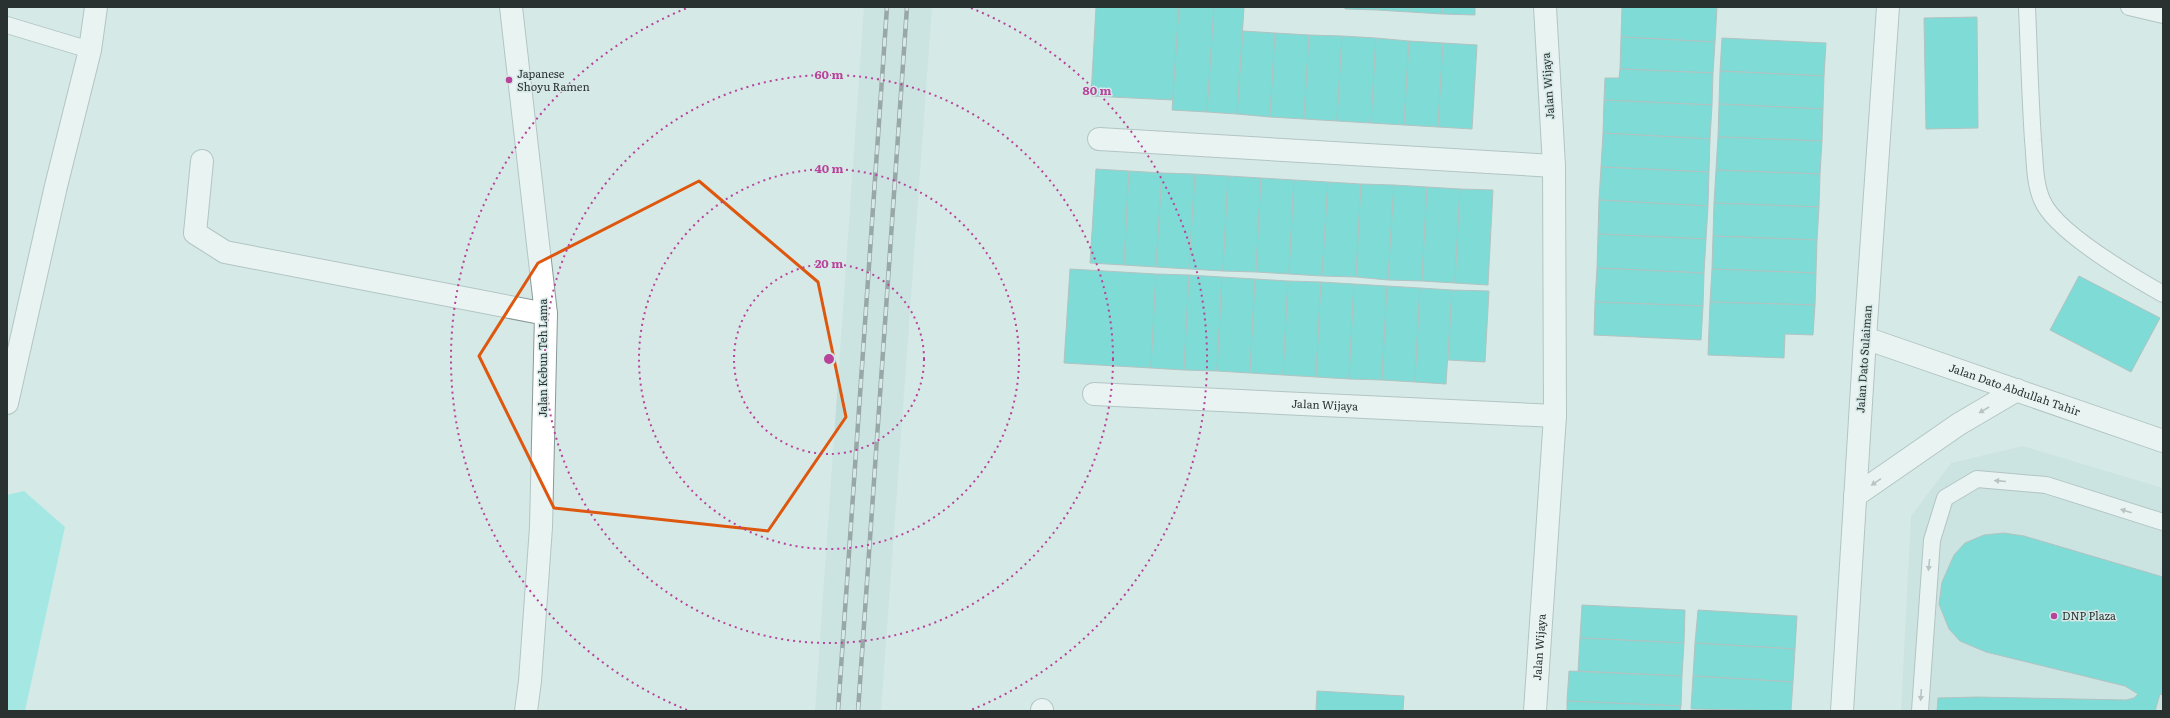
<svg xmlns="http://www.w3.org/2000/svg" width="2170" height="718" font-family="Literata,serif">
  <rect width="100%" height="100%" fill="#d6e9e7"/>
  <g fill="#c1ddda">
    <path d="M864,7h68l-51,704h-66z"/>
    <path d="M2023,446l140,42v223h-262l10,-195 40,-53z"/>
  </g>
  <path fill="#6ce6de" d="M24,491l41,36 -40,184h-18v-216z"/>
  <g fill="#14c9c0" stroke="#849694">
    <path d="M1096,7h83l-6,93 -82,-4z"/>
    <path d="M1179,7h35l-7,105 -35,-2z"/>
    <path d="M1214,7l30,1 -7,106 -30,-2z"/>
    <path d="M1345,7h32v3l-32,-1z"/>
    <path d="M1377,7h33v5l-33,-2z"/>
    <path d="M1410,7h33l-1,7 -32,-2z"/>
    <path d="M1443,7h32v8l-33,-1z"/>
    <path d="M1622,7h95l-2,35 -94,-5z"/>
    <path d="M1977,17l1,111 -52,1 -2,-111z"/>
    <path d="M1243,31l32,2 -5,84 -33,-3z"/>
    <path d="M1275,33l34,2 -5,84 -34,-2z"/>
    <path d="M1309,35l33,1 -5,85 -33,-2z"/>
    <path d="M1342,36l34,2 -5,85 -34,-2z"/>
    <path d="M1621,37l94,5 -2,31 -93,-4z"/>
    <path d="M1376,38l33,3 -5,84 -33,-2z"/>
    <path d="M1722,38l104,5 -2,33 -104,-5z"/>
    <path d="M1409,41l34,2 -5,84 -34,-2z"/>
    <path d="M1443,43l34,2 -5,84 -34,-2z"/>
    <path d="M1620,69l93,4 -1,32 -108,-5 1,-22h14z"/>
    <path d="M1720,71l104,5 -1,33 -104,-5z"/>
    <path d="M1604,100l108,5 -2,34 -107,-6z"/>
    <path d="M1719,104l104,5 -1,32 -104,-4z"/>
    <path d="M1603,133l107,6 -1,33 -108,-5z"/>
    <path d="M1718,137l104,4 -2,33 -104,-4z"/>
    <path d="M1601,167l108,5 -1,34 -109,-6z"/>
    <path d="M1096,169l33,2 -5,94 -34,-2z"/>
    <path d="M1716,170l104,4 -1,33 -105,-4z"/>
    <path d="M1129,171l33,2 -6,94 -32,-2z"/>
    <path d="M1162,173l33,1 -6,95 -33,-2z"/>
    <path d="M1195,174l33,2 -5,95 -34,-2z"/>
    <path d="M1228,176l33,2 -5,94 -33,-1z"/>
    <path d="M1261,178l33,2 -5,94 -33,-2z"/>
    <path d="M1294,180l34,2 -6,94 -33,-2z"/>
    <path d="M1328,182l33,2 -5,93 -34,-1z"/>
    <path d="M1361,184l33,1 -6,95 -32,-3z"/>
    <path d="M1394,185l33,2 -5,94 -34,-1z"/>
    <path d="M1427,187l33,2 -5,94 -33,-2z"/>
    <path d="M1460,189l33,1 -5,95 -33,-2z"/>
    <path d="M1599,200l109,6 -2,33 -108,-5z"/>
    <path d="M1714,203l105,4 -2,33 -104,-4z"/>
    <path d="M1598,234l108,5 -2,34 -107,-5z"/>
    <path d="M1713,236l104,4 -1,33 -104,-4z"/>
    <path d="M1597,268l107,5 -1,33 -108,-4z"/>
    <path d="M1070,269l86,5 -5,94 -87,-5z"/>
    <path d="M1712,269l104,4 -1,32 -105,-3z"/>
    <path d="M1156,274l33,1 -5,95 -33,-2z"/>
    <path d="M1189,275l33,2 -5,94 -33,-1z"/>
    <path d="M2079,276l81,42 -29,54 -81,-42z"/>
    <path d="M1222,277l33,2 -5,94 -33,-2z"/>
    <path d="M1255,279l33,2 -5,94 -33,-2z"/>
    <path d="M1288,281l33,1 -5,95 -33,-2z"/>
    <path d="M1321,282l33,2 -5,95 -33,-2z"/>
    <path d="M1354,284l33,2 -5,94 -33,-1z"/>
    <path d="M1387,286l33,2 -5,94 -33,-2z"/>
    <path d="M1420,288l32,2 -6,94 -31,-2z"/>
    <path d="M1452,290l37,1 -4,71 -37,-2z"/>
    <path d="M1595,302l108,4 -2,34 -107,-5z"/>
    <path d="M1710,302l105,3 -2,30 -28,-1 -1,24 -76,-3z"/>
    <path d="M2004,533l20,3 139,41v118l-3,-1 -5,17h-218l1,-13 40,-1 148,3 8,-2 4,-4 -13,-8 -139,-34 -26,-11 -11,-12 -10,-25 3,-22 12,-27 11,-12 19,-8z"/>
    <path d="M1582,605l103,5 -1,33 -104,-5z"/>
    <path d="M1698,610l99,6 -2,33 -100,-6z"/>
    <path d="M1580,638l104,5 -2,33 -104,-5z"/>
    <path d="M1695,643l100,6 -2,33 -100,-6z"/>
    <path d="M1569,671l113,5 -1,30 -114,-5z"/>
    <path d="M1693,676l100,6 -2,29 -100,-2z"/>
    <path d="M1317,691l87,5 -1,15h-87z"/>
    <path d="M1567,701l114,5 -1,5h-113z"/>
  </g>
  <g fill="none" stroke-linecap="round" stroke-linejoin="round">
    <g stroke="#889a98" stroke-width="18">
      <g id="service">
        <path d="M2027,7c2,45 3,89 6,133 2,19 1,42 9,60 13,32 91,77 121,94"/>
        <path d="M2129,7l34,8"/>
        <path d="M7,25l83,25"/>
        <path d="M1920,711l12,-171 13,-42 32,-19 69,6 117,37"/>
      </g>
    </g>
    <g stroke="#889a98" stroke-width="24">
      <g id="minor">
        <path d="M1099,139l455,27"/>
        <path d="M202,161l-7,72 30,19 321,62"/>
        <path id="s1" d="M1094,394l461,22"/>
        <path d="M7,403l49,-217 34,-136 6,-43"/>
        <path d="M1042,711v-1"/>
        <path id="s2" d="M1535,711l20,-295 -1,-250 -9,-159"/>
        <path d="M1842,711l23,-373"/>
      </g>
    </g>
    <g stroke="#889a98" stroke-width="24">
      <g id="tertiary">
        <path d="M511,7l35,307 -5,213 -11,154 -4,30"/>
        <path id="s3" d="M1888,7l-23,331 298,103"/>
        <path d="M1855,496l104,-72 58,-34"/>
      </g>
    </g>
    <use href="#service" stroke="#fff" stroke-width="16"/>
    <use href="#minor" stroke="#fff" stroke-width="22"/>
    <use href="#tertiary" stroke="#fff" stroke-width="22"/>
    <g stroke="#4f5958" stroke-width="4.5">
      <g id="rail">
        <path d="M838,711l49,-704"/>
        <path d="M858,711l49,-704"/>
      </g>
    </g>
    <use href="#rail" stroke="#d6e9e7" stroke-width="3" stroke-dasharray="9" stroke-linecap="butt"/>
  </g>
  <defs><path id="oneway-solid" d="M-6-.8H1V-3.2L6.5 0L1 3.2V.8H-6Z"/></defs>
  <g fill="#949898">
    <use href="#oneway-solid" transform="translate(1984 410) rotate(150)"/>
    <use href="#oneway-solid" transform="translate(2000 481) rotate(-175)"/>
    <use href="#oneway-solid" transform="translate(1876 482) rotate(146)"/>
    <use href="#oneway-solid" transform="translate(2126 511) rotate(-162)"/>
    <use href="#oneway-solid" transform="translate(1929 565) rotate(96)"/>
    <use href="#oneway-solid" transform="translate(1921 695) rotate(94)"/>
  </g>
  <path d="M0 0H2170V718H0ZM699,181l119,101 28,135 -78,114 -214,-23 -75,-152 59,-93z" fill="#d6e9e7" fill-opacity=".55" fill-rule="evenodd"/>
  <path fill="none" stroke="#de570e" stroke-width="3" stroke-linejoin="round" d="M699,181l119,101 28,135 -78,114 -214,-23 -75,-152 59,-93z"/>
  <g fill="none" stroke="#b8439a" stroke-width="2" stroke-dasharray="2 4">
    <circle cx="829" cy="359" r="95"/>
    <circle cx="829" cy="359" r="190"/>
    <circle cx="829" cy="359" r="284"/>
    <path d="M687 710A379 379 0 0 1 687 8M971 8A379 379 0 0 1 971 710"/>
  </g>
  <g fill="#b8439a" stroke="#d6e9e7" stroke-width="1.5">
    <circle cx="509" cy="80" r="4"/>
    <circle cx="2054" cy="616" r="4"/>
  </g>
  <g text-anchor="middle" stroke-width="3" stroke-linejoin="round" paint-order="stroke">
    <g font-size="11" fill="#2a3231" stroke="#d6e9e7" text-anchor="start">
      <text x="517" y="78">Japanese<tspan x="517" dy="13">Shoyu Ramen</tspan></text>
      <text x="2062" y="620">DNP Plaza</text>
    </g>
    <g font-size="11" fill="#2a3231" stroke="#d6e9e7">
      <text transform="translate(1548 86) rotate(-94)" y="4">Jalan Wijaya</text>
      <text transform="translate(543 358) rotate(-90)" y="4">Jalan Kebun Teh Lama</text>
      <text transform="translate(1864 359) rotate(-86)" y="4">Jalan Dato Sulaiman</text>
      <text dy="4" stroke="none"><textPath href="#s3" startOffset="490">Jalan Dato Abdullah Tahir</textPath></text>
      <text dy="4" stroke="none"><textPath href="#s1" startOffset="231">Jalan Wijaya</textPath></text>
      <text dy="4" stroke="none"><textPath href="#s2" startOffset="64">Jalan Wijaya</textPath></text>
    </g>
  </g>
  <circle cx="829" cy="359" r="6" fill="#b8439a" stroke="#d6e9e7" stroke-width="2"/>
  <g font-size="12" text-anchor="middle" font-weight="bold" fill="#b8439a" stroke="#d6e9e7" stroke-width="3" stroke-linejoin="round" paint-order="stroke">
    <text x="829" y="79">60 m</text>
    <text x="1097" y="95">80 m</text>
    <text x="829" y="173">40 m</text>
    <text x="829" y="268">20 m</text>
  </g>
  <rect width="2170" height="718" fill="none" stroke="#2a3231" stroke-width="16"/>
</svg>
